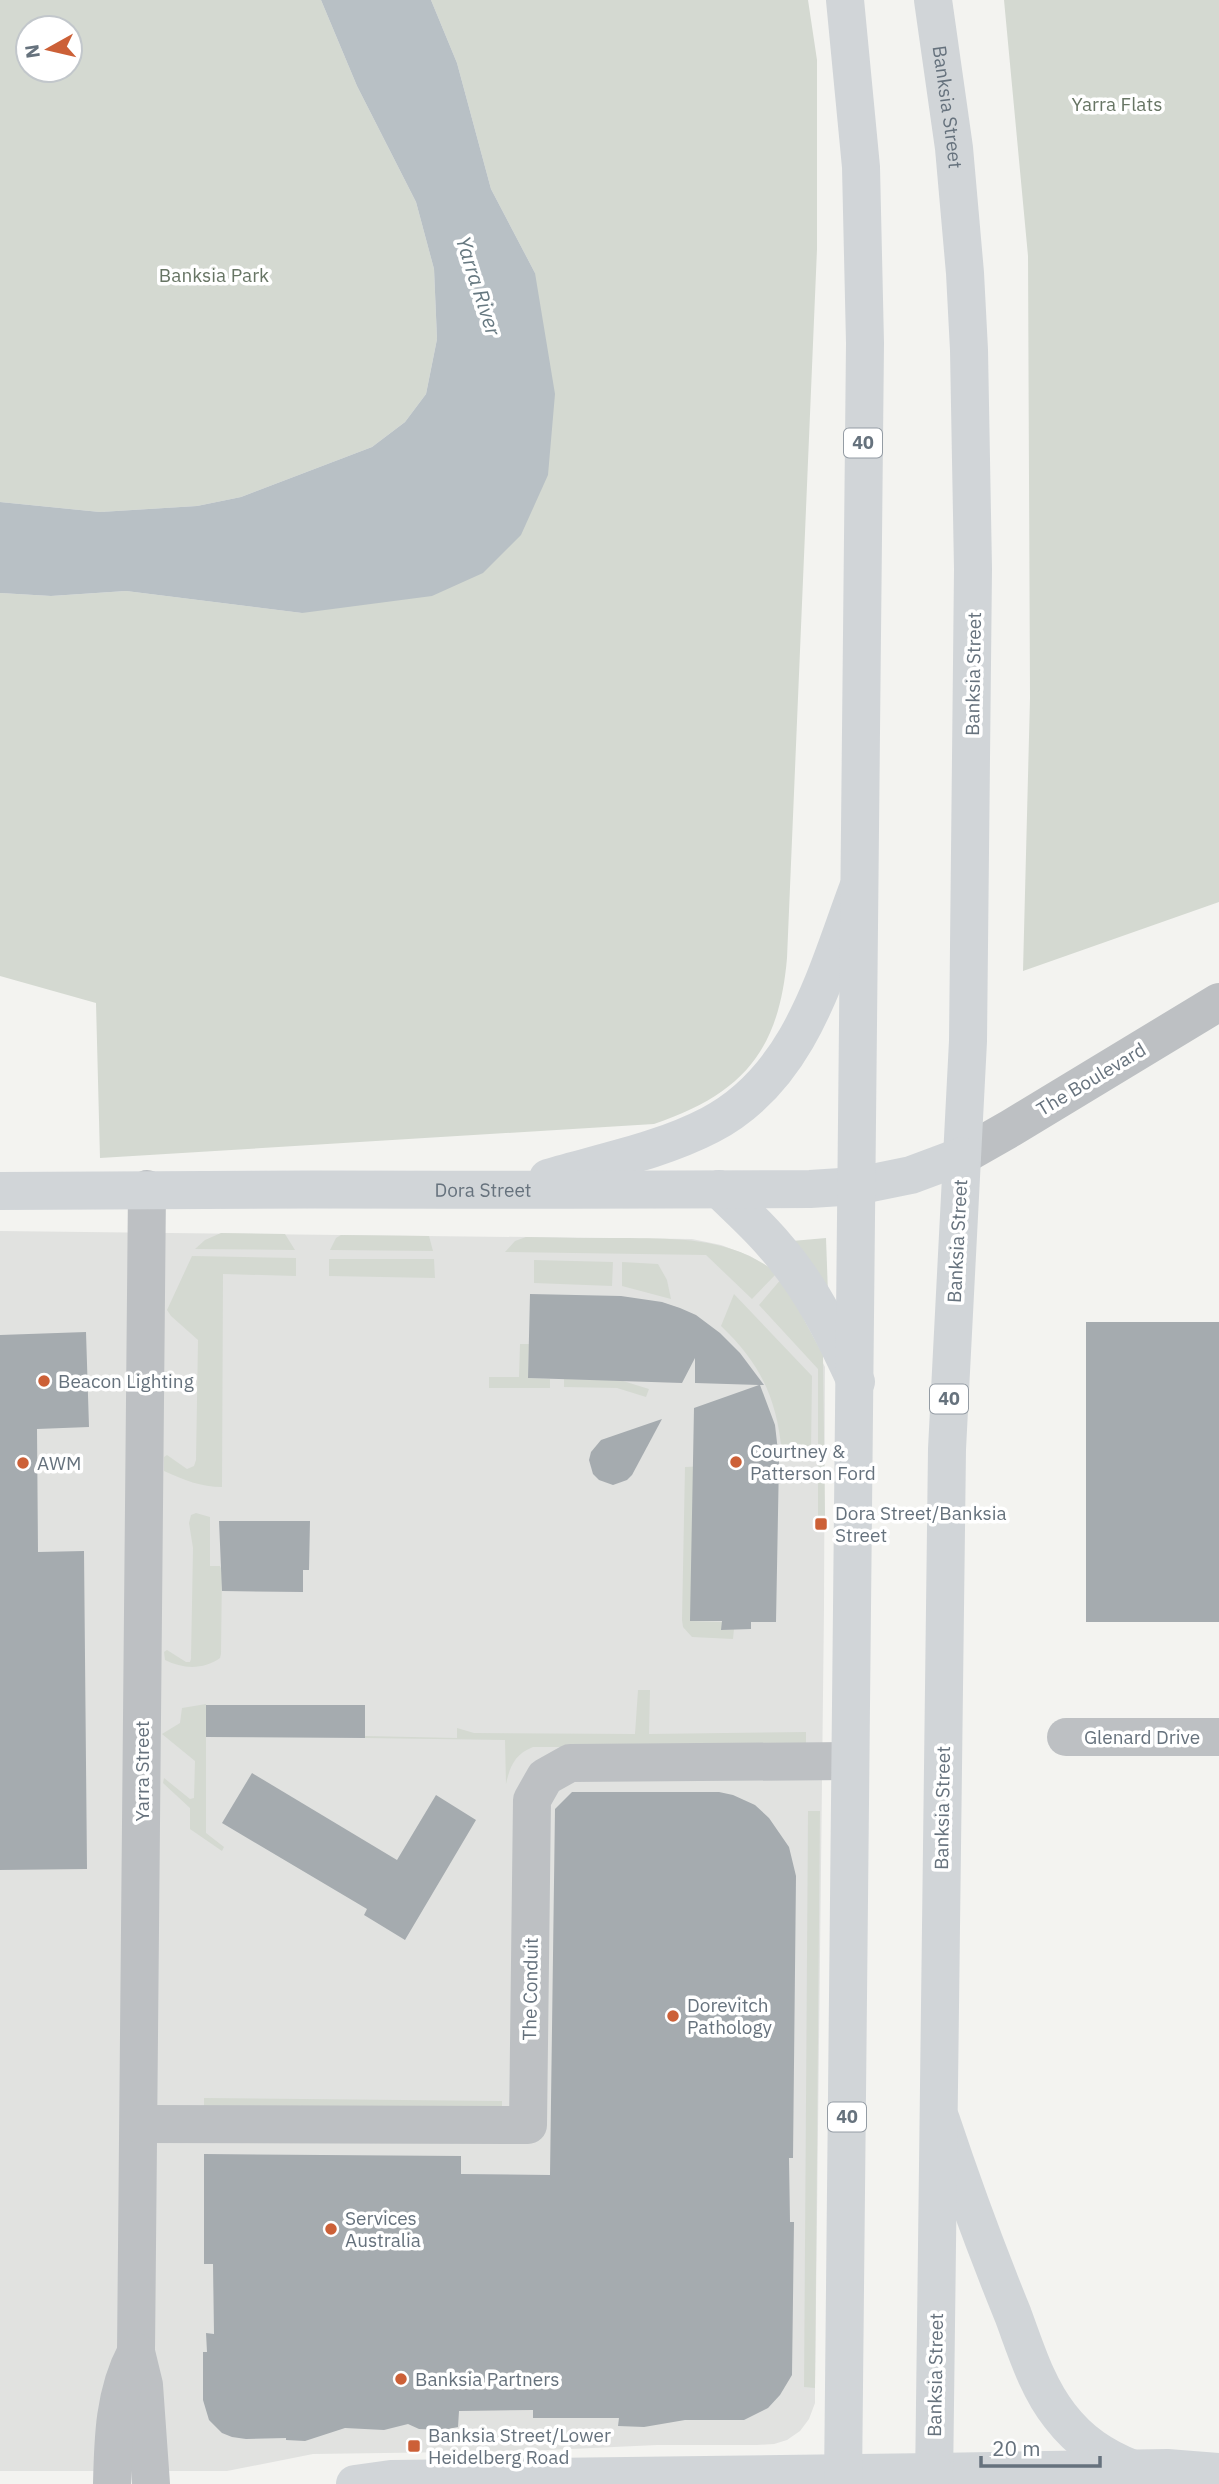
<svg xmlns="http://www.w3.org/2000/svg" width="1219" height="2484" font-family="'IBM Plex Sans',sans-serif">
  <rect width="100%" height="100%" fill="#f3f3f0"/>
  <path fill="#e1e2e0" d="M0,1231l692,8 29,6 29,11 27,17 48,94 -1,241 -9,780v15l-6,16 -9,12 -13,9 -13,4 -17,1h-100l-129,6 -215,3 -86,17h-227z"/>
  <g fill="#d4d9d1" fill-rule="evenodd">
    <path d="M0,0h321l36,86 59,116 18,67 3,70 -11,55 -21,28 -33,25 -131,50 -44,9 -97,6 -100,-10zM28,28h42v42h-42z"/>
    <path d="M431,0h377l9,60v189l-30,709c-8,94 -45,136 -133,166l-554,34 -4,-155 -96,-27v-383l51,3 75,-5 176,22 233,-340 -44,-84 -34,-126z"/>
    <path d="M1004,0h215v902l-196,69 7,-273 -2,-442z"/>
    <path d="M221,1233l64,1 10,16 -100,-1 10,-9z"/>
    <path d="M341,1235l88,1 4,15 -103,-1 6,-12z"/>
    <path d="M526,1237c34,1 69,1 103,1 55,1 102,0 148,35l-25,26 -46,-44 -201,-3 10,-11z"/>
    <path d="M826,1238l2,55 -36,-52z"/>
    <path d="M192,1256l104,2v18l-73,-2 -1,213c-21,0 -38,-7 -58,-16v-14l3,-2 20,14 7,-3 2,-6 2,-120 -27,-24 -4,-6z"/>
    <path d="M329,1259h105l1,19 -106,-2z"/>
    <path d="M534,1260l79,2 -1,24 -78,-3z"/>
    <path d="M622,1262l36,2 9,16 4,19 -49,-13z"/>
    <path d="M782,1278l41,77 2,161h-7v-147l-59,-64z"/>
    <path d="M734,1294l78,82 -1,75 -29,3c-5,-55 -21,-90 -61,-128z"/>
    <path d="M520,1344h9l-1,34 22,1v9h-61v-11h30z"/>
    <path d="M622,1378l1,3 26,8 -3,8 -29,-9 -53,-1v-8l41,1z"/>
    <path d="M710,1466l-19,155 31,1v8l12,-1 -1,10 -41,-2 -9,-10 -1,-7 3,-153z"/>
    <path d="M196,1513l14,4v49h10l2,4 -1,84 -1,4c-17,12 -37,11 -55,2l-1,-8 3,-2 19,12h4l1,-3 2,-111 -4,-25 2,-8z"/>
    <path d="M638,1690h12l-1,44 157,-2v15h-273c-18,7 -23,19 -27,37l-1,-44 -140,-2v-2l92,2v-10l17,5 161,1z"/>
    <path d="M206,1704v129l18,14 -2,4 -32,-22v-21l-27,-25 1,-5 26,21 4,-1 1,-37 -33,-27 18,-11 2,-15z"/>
    <path d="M808,1811h12l-5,577 -11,-1z"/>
    <path d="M204,2098l298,3v10l-298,-2z"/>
  </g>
  <path fill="#b8c0c5" d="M321,0h110l26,63 34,126 44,84 20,121 -7,81 -27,60 -38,38 -51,23 -130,17 -176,-22 -75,5 -51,-3v-91l100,10 97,-6 44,-9 131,-50 33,-25 21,-28 11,-55 -3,-70 -18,-67 -59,-116z"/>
  <g fill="#a5abaf">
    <path d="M530,1294l91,2 41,6 18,6 16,7 24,18 20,20 24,32h-4l15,40 4,35 -3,162h-25v7l-30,1 1,-9h-32l4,-213 65,-23 -64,-2v-25l-13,25 -154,-5z"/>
    <rect x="1086" y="1322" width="133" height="300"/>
    <path d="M86,1332l3,95 -52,2 1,123 46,-1 3,318 -87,1v-535z"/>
    <path d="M662,1419l-30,56 -5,5 -14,5 -14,-5 -6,-6 -4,-14 2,-8 10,-12z"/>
    <path d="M219,1521h91l-1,49h-6v22l-81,-1z"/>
    <path d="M206,1705h159v33l-159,-1z"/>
    <path d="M252,1773l145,87 39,-65 40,25 -71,120 -41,-25 3,-6 -145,-86z"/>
    <path d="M572,1792h147l14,3 22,10 14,13 20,29 7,29 -3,282h-4l1,64h4l-2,153 -12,20 -12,13 -24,12h-59l-41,7 -26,-1 1,-8h-86v-8l-74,1 -1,16 -15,3 -24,-1 -11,-5 -24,6 -39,-2 -40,13 -19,-1v-2l-40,1 -14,-2 -10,-4 -13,-13 -6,-20v-48h4l-1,-19 8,1 -1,-70h-9v-110l257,2v18l89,1 5,-366z"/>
  </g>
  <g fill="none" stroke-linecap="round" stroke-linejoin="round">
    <g stroke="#bdc0c3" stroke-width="38">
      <path d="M962,1156l49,-28 208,-126"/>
      <path d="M147,1189l-11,1163 8,33 7,99"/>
      <path d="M1066,1737h153"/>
      <path d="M139,2124l389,1 4,-325 13,-23 25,-14 280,-2"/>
      <path d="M112,2484c1,-45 2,-91 24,-132"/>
    </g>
    <g stroke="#d1d5d8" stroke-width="38">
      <path d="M548,1178c54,-16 112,-27 162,-53 90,-47 115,-149 148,-237"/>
      <path d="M719,1189c19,19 40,37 57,58 35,40 58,87 80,135"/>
      <path id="s1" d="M0,1191c270,-3 540,0 810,-2l47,-3"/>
      <path d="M941,2120c22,66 46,131 72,195 13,35 24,72 47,101 20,26 43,41 73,53"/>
      <path d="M934,2472l233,-4 52,4"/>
    </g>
    <g stroke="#d1d5d8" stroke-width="38">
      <path id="s2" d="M933,0l21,148 11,125 4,77 4,219 -5,472 -21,408 -13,1035"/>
      <path d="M857,1186l54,-11 51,-19"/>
      <path d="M355,2484l36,-5 543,-7"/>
      <path d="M843,2484l22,-2141 -4,-176 -16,-167"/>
    </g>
  </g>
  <g fill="#cc6037" stroke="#fff" stroke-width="2.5">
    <circle cx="44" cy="1381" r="7"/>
    <circle cx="736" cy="1462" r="7"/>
    <circle cx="23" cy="1463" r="7"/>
    <rect x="814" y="1517" width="14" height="14" rx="3.5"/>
    <circle cx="673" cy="2016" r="7"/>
    <circle cx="331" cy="2229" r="7"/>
    <circle cx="401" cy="2379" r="7"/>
    <rect x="407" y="2439" width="14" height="14" rx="3.5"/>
  </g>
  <g text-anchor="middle" stroke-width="7" stroke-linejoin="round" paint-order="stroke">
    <g fill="#fff" stroke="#949ca4" stroke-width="2">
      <rect x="844" y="428.5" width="38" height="29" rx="5"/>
      <rect x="930" y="1384.5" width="38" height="29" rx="5"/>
      <rect x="828" y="2102.5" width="38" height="29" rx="5"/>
    </g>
    <g font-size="18" font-weight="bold" fill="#66727d">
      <text x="863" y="449">40</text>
      <text x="949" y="1405">40</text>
      <text x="847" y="2123">40</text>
    </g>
    <g font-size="19" fill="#677564" stroke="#fff">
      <text x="1117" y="111">Yarra Flats</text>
      <text x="214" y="282">Banksia Park</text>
    </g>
    <g font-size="19" fill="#66727d" stroke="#fff">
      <text dy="7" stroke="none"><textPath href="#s2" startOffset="108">Banksia Street</textPath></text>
      <text transform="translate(973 674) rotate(-89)" y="7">Banksia Street</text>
      <text transform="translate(1091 1079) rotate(-31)" y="7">The Boulevard</text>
      <text dy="7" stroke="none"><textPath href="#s1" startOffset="483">Dora Street</textPath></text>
      <text transform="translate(957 1241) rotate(-87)" y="7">Banksia Street</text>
      <text x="1142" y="1744">Glenard Drive</text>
      <text transform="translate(142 1771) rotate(-90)" y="7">Yarra Street</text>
      <text transform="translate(942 1808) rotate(-89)" y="7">Banksia Street</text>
      <text transform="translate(530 1989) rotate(-89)" y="7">The Conduit</text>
      <text transform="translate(935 2375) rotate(-89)" y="7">Banksia Street</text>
    </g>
    <g font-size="19" fill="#66727d" stroke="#fff" text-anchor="start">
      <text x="58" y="1388">Beacon Lighting</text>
      <text x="750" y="1458">Courtney &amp;<tspan x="750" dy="22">Patterson Ford</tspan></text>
      <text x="37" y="1470">AWM</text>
      <text x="835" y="1520">Dora Street/Banksia<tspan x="835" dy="22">Street</tspan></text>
      <text x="687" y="2012">Dorevitch<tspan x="687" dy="22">Pathology</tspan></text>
      <text x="345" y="2225">Services<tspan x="345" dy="22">Australia</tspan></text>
      <text x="415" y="2386">Banksia Partners</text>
      <text x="428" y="2442">Banksia Street/Lower<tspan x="428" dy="22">Heidelberg Road</tspan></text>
    </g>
    <g font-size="21" font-style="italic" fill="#677981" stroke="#fff">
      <text transform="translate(478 286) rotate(72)" y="7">Yarra River</text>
    </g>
  </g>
  <g transform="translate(49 49) rotate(262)"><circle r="33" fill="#ffffff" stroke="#c2c7cb" stroke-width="2"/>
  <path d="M0-5L12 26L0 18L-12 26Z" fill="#cc6037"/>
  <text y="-10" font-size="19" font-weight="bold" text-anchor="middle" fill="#66727d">N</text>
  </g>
  <path d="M981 2456v10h119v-10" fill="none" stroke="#66727d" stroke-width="3.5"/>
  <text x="992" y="2456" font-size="21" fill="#66727d" stroke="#ffffff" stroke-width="5" paint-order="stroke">20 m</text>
</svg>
